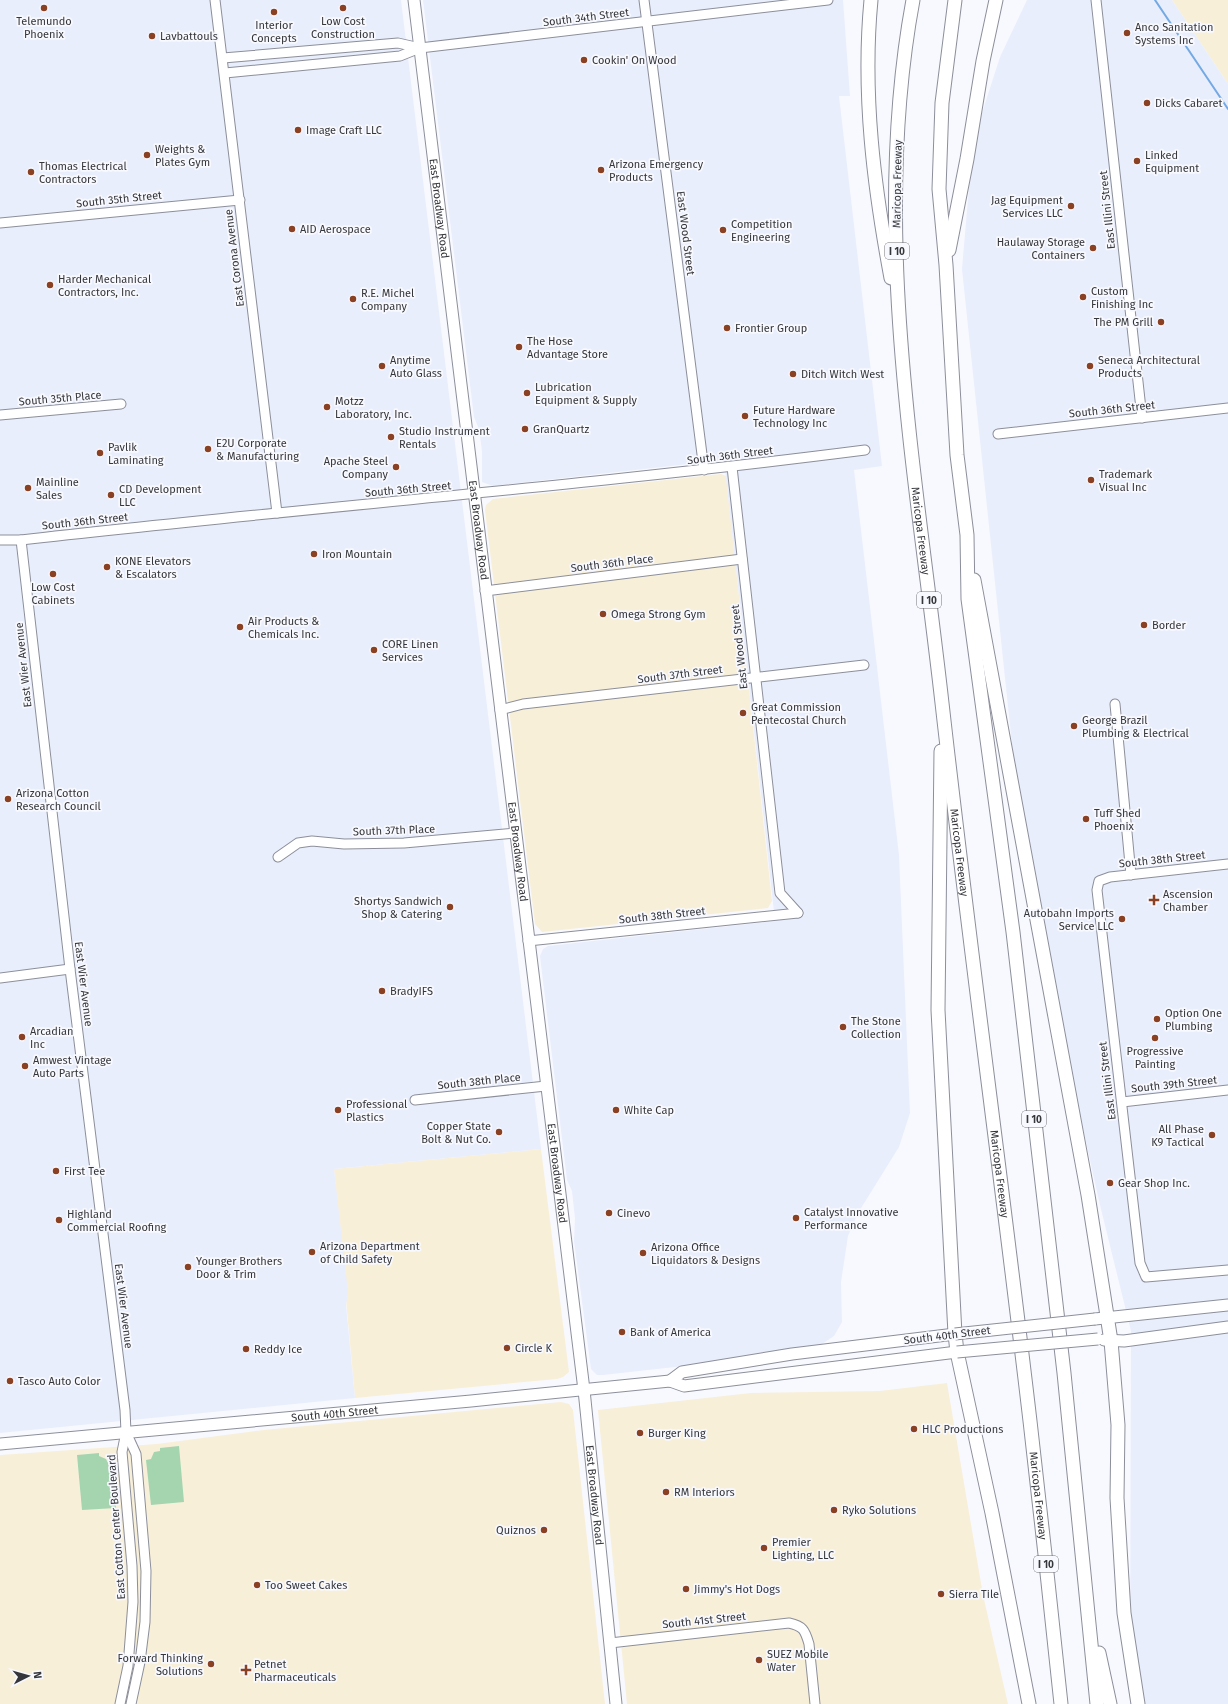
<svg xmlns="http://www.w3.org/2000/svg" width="1228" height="1704" font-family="'Fira Sans',sans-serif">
  <rect width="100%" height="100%" fill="#f8f9fe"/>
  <g fill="#f8efd9">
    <path d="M1172,0h56v84z"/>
    <path d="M721,474l5,2 46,425 -4,7 -226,24 -7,-8 -50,-414 1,-5 7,-6z"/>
    <path d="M541,1149l28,223 -6,5 -6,2 -202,19 -21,-229z"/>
    <path d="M947,1383l36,212 25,109h-381l-29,-294 153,-17 129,-2z"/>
    <path d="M561,1402l8,2 4,6 32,294h-605v-249l157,-11 107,-14z"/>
  </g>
  <g fill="#e9eefd">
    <path d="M0,0h401l140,1149 -207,20 14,123 -2,13 9,93 -355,35z"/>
    <path d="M423,0h420l7,96h-11l43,370 -28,4 45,385 11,258 -11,34 -41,66 -10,23 -7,46 1,40 -8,14 -12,8 -138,22 -81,9h-6l-6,-6 -17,-128 1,-23 -3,-27 -5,-11 -27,-224 3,-7 5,-3 227,-25 -51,-461 -231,26 -11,-4v-31l-3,-22 -5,-12z"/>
    <path d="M1027,0h145l56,84v1620h-98l1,-373 -31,-126 -75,-337 -63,-599 11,-128 27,-84z"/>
  </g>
  <g fill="#a4d5af">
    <path d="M179,1446l5,56 -33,3 -5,-45 5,-1 3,-7 6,-1v-3z"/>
    <path d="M99,1453v3l7,3 3,6 3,-1 4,44 -34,2 -5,-55z"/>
  </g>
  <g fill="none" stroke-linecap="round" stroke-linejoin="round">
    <path stroke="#73aae4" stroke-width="2" d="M1155,0l73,109"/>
    <g stroke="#8c8f9a" stroke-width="11">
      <g id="minor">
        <path d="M215,0l62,513"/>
        <path d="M644,0l60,470"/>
        <path d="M1096,0l46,418"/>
        <path d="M223,58l175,-15 22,5"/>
        <path d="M225,73l175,-17 20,-8 408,-48"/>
        <path d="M0,223l240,-23"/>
        <path d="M0,415l121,-11"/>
        <path d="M998,434l230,-26"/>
        <path d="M732,467l48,426 18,20"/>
        <path d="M0,540h21c281,-32 563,-54 844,-90"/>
        <path d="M21,540l49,429 55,441 1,22 -4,20 10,114 1,36 -5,64 -8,38"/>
        <path d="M485,591l257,-32"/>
        <path d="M1115,704l16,171"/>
        <path d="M500,710l23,-6 341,-39"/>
        <path d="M278,857l20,-14 14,-2 32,3 60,-1 111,-10"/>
        <path d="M1228,864l-118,13 -11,4 -2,9 43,373 6,14 82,-7"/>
        <path d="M528,941l270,-28"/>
        <path d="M0,978l70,-9"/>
        <path d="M415,1100l131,-14"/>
        <path d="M1122,1102l106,-12"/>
        <path d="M126,1432l10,22 10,117 -1,51 -5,40 -9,42"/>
        <path d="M610,1643l179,-20c14,3 16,7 20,21l6,60"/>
      </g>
    </g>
    <g stroke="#8c8f9a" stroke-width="13">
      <g id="major">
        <path id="s1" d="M414,0l170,1390 32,314"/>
        <path d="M1095,1319l133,-14"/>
        <path d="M1104,1340l20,1 104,-14"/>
        <path d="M670,1381l12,-9 110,-18 163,-20"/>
        <path id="s2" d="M0,1444l471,-43 199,-20 14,5 273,-34"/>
      </g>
    </g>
    <g stroke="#8c8f9a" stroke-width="15">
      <g id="highway">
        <path d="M871,0c-9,94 3,187 20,278"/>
        <path id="s3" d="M913,0c-43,231 3,472 29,703 27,240 60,479 88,718 11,94 21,189 31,283"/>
        <path d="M955,0l-13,103 -3,86 7,76 11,190 10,80 1,64 45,333 51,441 33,331"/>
        <path d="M949,250l18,-91 16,-98 13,-61"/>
        <path d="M974,580l114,615 23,146 7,84 -1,73 7,115 14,91"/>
        <path d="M941,751l-3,259 17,324 2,18 35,161 37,191"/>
        <path d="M1099,1653l11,51"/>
      </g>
    </g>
    <use href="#minor" stroke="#fff" stroke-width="9"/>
    <use href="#major" stroke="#fff" stroke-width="11"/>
    <use href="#highway" stroke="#fff" stroke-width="13"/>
    <g stroke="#8c8f9a" stroke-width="13" stroke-linecap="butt">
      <g id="major-bridge">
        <path d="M955,1334l140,-15"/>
        <path d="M957,1352l141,-13"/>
      </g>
    </g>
    <use href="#major-bridge" stroke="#fff" stroke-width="11"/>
  </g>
  <g fill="#8a4123" stroke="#f8f9fe" stroke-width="1.5">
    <circle cx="44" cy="8" r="4"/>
    <circle cx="343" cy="8" r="4"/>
    <circle cx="274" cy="12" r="4"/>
    <circle cx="1127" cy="33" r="4"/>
    <circle cx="152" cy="36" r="4"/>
    <circle cx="584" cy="60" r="4"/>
    <circle cx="1147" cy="103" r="4"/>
    <circle cx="298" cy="130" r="4"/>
    <circle cx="147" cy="155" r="4"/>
    <circle cx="1137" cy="161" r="4"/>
    <circle cx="601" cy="170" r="4"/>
    <circle cx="31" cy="172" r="4"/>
    <circle cx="1071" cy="206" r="4"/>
    <circle cx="292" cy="229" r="4"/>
    <circle cx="723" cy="230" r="4"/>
    <circle cx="1093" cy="248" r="4"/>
    <circle cx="50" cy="285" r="4"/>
    <circle cx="1083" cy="297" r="4"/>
    <circle cx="353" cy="299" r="4"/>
    <circle cx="1161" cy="322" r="4"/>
    <circle cx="727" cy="328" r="4"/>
    <circle cx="519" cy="347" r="4"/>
    <circle cx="382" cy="366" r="4"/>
    <circle cx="1090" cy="366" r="4"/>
    <circle cx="793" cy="374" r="4"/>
    <circle cx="527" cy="393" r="4"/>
    <circle cx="327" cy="407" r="4"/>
    <circle cx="745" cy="416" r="4"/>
    <circle cx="525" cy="429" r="4"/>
    <circle cx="391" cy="437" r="4"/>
    <circle cx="208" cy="449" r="4"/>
    <circle cx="100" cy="453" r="4"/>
    <circle cx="396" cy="467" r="4"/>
    <circle cx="1091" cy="480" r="4"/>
    <circle cx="28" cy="488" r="4"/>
    <circle cx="111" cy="495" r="4"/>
    <circle cx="314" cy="554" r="4"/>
    <circle cx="107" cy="567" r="4"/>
    <circle cx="53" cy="574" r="4"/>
    <circle cx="603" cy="614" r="4"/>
    <circle cx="1144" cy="625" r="4"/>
    <circle cx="240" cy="627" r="4"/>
    <circle cx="374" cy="650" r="4"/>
    <circle cx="743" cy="713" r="4"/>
    <circle cx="1074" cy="726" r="4"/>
    <circle cx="8" cy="799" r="4"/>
    <circle cx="1086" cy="819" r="4"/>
    <path d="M1152 894h4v4h4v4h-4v4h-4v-4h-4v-4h4z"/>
    <circle cx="450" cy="907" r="4"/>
    <circle cx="1122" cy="919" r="4"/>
    <circle cx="382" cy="991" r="4"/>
    <circle cx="1157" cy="1019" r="4"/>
    <circle cx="843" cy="1027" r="4"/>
    <circle cx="22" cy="1037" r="4"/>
    <circle cx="1155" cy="1038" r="4"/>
    <circle cx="25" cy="1066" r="4"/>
    <circle cx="338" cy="1110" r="4"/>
    <circle cx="616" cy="1110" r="4"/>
    <circle cx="499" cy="1132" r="4"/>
    <circle cx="1212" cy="1135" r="4"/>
    <circle cx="56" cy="1171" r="4"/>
    <circle cx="1110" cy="1183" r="4"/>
    <circle cx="609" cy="1213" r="4"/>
    <circle cx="796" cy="1218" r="4"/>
    <circle cx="59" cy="1220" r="4"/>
    <circle cx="312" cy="1252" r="4"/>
    <circle cx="643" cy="1253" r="4"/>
    <circle cx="188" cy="1267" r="4"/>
    <circle cx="622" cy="1332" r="4"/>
    <circle cx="507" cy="1348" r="4"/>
    <circle cx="246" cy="1349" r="4"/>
    <circle cx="10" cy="1381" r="4"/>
    <circle cx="914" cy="1429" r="4"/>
    <circle cx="640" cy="1433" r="4"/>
    <circle cx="666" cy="1492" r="4"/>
    <circle cx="834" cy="1510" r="4"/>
    <circle cx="544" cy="1530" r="4"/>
    <circle cx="764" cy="1548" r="4"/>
    <circle cx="257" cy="1585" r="4"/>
    <circle cx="686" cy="1589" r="4"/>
    <circle cx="941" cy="1594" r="4"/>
    <circle cx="759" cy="1660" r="4"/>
    <circle cx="211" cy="1664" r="4"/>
    <path d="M244 1664h4v4h4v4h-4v4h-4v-4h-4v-4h4z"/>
  </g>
  <g text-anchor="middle" stroke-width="3.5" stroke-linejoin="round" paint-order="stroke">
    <g fill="#f8f9fe" stroke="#707076" stroke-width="1">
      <rect x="885" y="243" width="24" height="16" rx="3"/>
      <rect x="917" y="592" width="24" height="16" rx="3"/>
      <rect x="1022" y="1111" width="24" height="16" rx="3"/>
      <rect x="1034" y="1556" width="24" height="16" rx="3"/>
    </g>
    <g font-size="10" font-weight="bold" fill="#35363b">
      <text x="897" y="255">I 10</text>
      <text x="929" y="604">I 10</text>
      <text x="1034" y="1123">I 10</text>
      <text x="1046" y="1568">I 10</text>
    </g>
    <g font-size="11" fill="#35363b" stroke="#f8f9fe">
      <text transform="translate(586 17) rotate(-7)" y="4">South 34th Street</text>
      <text transform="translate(897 184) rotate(-89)" y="4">Maricopa Freeway</text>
      <text transform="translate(119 199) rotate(-6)" y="4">South 35th Street</text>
      <text dy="4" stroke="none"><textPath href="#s1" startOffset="210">East Broadway Road</textPath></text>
      <text transform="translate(1107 210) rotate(-96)" y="4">East Illini Street</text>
      <text transform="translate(686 233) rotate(83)" y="4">East Wood Street</text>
      <text transform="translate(234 258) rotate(-97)" y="4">East Corona Avenue</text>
      <text transform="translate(60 398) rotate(-5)" y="4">South 35th Place</text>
      <text transform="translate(1112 409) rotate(-6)" y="4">South 36th Street</text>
      <text transform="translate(730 455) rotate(-7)" y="4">South 36th Street</text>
      <text transform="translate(408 489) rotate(-5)" y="4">South 36th Street</text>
      <text transform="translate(85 521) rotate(-6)" y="4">South 36th Street</text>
      <text dy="4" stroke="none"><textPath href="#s1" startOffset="534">East Broadway Road</textPath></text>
      <text dy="4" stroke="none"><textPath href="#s3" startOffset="533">Maricopa Freeway</textPath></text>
      <text transform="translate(612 563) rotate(-7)" y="4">South 36th Place</text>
      <text transform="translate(739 647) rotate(-96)" y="4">East Wood Street</text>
      <text transform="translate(23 665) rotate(-96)" y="4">East Wier Avenue</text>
      <text transform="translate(680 674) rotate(-7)" y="4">South 37th Street</text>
      <text transform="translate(394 830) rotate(-2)" y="4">South 37th Place</text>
      <text dy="4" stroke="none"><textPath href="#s1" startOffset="858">East Broadway Road</textPath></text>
      <text dy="4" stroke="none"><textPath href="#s3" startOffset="857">Maricopa Freeway</textPath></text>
      <text transform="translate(1162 859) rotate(-6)" y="4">South 38th Street</text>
      <text transform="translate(662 915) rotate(-6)" y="4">South 38th Street</text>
      <text transform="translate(84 984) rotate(83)" y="4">East Wier Avenue</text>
      <text transform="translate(479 1081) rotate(-6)" y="4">South 38th Place</text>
      <text transform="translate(1107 1081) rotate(-97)" y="4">East Illini Street</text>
      <text transform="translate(1174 1084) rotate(-6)" y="4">South 39th Street</text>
      <text dy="4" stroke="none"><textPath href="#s1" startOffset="1182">East Broadway Road</textPath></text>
      <text dy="4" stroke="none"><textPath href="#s3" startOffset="1181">Maricopa Freeway</textPath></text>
      <text transform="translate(124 1306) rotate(83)" y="4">East Wier Avenue</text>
      <text transform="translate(947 1335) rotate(-7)" y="4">South 40th Street</text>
      <text dy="4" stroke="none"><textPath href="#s2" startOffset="336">South 40th Street</textPath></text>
      <text dy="4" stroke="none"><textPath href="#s1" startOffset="1506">East Broadway Road</textPath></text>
      <text dy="4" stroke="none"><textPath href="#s3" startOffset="1505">Maricopa Freeway</textPath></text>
      <text transform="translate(116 1527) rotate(-94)" y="4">East Cotton Center Boulevard</text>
      <text transform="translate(704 1620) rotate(-6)" y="4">South 41st Street</text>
    </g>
    <g font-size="11" fill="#35363b" stroke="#f8f9fe" text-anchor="start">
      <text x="44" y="25" text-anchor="middle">Telemundo<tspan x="44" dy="13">Phoenix</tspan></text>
      <text x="343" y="25" text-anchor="middle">Low Cost<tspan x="343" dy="13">Construction</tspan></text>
      <text x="274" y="29" text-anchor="middle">Interior<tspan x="274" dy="13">Concepts</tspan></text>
      <text x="1135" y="31">Anco Sanitation<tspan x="1135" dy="13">Systems Inc</tspan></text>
      <text x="160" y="40">Lavbattouls</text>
      <text x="592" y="64">Cookin' On Wood</text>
      <text x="1155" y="107">Dicks Cabaret</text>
      <text x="306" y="134">Image Craft LLC</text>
      <text x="155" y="153">Weights &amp;<tspan x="155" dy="13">Plates Gym</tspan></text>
      <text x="1145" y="159">Linked<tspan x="1145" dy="13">Equipment</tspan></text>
      <text x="609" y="168">Arizona Emergency<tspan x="609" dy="13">Products</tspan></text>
      <text x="39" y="170">Thomas Electrical<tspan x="39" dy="13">Contractors</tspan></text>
      <text x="1063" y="204" text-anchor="end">Jag Equipment<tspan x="1063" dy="13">Services LLC</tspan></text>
      <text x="731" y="228">Competition<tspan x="731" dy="13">Engineering</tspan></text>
      <text x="300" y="233">AID Aerospace</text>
      <text x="1085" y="246" text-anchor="end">Haulaway Storage<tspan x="1085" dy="13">Containers</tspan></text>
      <text x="58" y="283">Harder Mechanical<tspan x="58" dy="13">Contractors, Inc.</tspan></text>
      <text x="1091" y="295">Custom<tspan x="1091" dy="13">Finishing Inc</tspan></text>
      <text x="361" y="297">R.E. Michel<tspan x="361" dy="13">Company</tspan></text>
      <text x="1153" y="326" text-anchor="end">The PM Grill</text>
      <text x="735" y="332">Frontier Group</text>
      <text x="527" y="345">The Hose<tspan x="527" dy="13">Advantage Store</tspan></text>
      <text x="390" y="364">Anytime<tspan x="390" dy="13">Auto Glass</tspan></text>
      <text x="1098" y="364">Seneca Architectural<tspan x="1098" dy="13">Products</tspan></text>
      <text x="801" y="378">Ditch Witch West</text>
      <text x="535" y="391">Lubrication<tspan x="535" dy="13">Equipment &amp; Supply</tspan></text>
      <text x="335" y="405">Motzz<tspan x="335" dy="13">Laboratory, Inc.</tspan></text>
      <text x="753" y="414">Future Hardware<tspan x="753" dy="13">Technology Inc</tspan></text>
      <text x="533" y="433">GranQuartz</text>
      <text x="399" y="435">Studio Instrument<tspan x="399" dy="13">Rentals</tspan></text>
      <text x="216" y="447">E2U Corporate<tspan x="216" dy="13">&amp; Manufacturing</tspan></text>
      <text x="108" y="451">Pavlik<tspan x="108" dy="13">Laminating</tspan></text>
      <text x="388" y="465" text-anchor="end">Apache Steel<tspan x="388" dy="13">Company</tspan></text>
      <text x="1099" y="478">Trademark<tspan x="1099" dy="13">Visual Inc</tspan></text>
      <text x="36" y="486">Mainline<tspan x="36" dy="13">Sales</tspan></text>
      <text x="119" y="493">CD Development<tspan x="119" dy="13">LLC</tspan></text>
      <text x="322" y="558">Iron Mountain</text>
      <text x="115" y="565">KONE Elevators<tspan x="115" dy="13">&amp; Escalators</tspan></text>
      <text x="53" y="591" text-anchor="middle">Low Cost<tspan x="53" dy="13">Cabinets</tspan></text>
      <text x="611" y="618">Omega Strong Gym</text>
      <text x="248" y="625">Air Products &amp;<tspan x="248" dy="13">Chemicals Inc.</tspan></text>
      <text x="1152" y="629">Border</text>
      <text x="382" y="648">CORE Linen<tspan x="382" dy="13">Services</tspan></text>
      <text x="751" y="711">Great Commission<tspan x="751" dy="13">Pentecostal Church</tspan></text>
      <text x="1082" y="724">George Brazil<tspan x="1082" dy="13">Plumbing &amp; Electrical</tspan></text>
      <text x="16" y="797">Arizona Cotton<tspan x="16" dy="13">Research Council</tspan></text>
      <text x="1094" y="817">Tuff Shed<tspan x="1094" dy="13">Phoenix</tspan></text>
      <text x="1163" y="898">Ascension<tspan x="1163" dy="13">Chamber</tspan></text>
      <text x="442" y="905" text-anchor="end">Shortys Sandwich<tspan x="442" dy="13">Shop &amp; Catering</tspan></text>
      <text x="1114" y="917" text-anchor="end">Autobahn Imports<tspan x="1114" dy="13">Service LLC</tspan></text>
      <text x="390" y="995">BradyIFS</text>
      <text x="1165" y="1017">Option One<tspan x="1165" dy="13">Plumbing</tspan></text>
      <text x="851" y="1025">The Stone<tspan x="851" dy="13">Collection</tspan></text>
      <text x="30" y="1035">Arcadian<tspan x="30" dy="13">Inc</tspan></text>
      <text x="1155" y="1055" text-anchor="middle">Progressive<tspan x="1155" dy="13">Painting</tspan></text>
      <text x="33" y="1064">Amwest Vintage<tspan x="33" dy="13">Auto Parts</tspan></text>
      <text x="346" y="1108">Professional<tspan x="346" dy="13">Plastics</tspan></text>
      <text x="624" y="1114">White Cap</text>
      <text x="491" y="1130" text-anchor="end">Copper State<tspan x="491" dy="13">Bolt &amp; Nut Co.</tspan></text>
      <text x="1204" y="1133" text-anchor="end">All Phase<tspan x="1204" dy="13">K9 Tactical</tspan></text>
      <text x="64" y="1175">First Tee</text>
      <text x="1118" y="1187">Gear Shop Inc.</text>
      <text x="804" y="1216">Catalyst Innovative<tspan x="804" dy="13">Performance</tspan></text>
      <text x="617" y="1217">Cinevo</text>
      <text x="67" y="1218">Highland<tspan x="67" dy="13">Commercial Roofing</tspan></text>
      <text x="320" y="1250">Arizona Department<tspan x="320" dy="13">of Child Safety</tspan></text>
      <text x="651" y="1251">Arizona Office<tspan x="651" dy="13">Liquidators &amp; Designs</tspan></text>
      <text x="196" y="1265">Younger Brothers<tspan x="196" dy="13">Door &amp; Trim</tspan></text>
      <text x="630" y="1336">Bank of America</text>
      <text x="515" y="1352">Circle K</text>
      <text x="254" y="1353">Reddy Ice</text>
      <text x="18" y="1385">Tasco Auto Color</text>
      <text x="922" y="1433">HLC Productions</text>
      <text x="648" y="1437">Burger King</text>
      <text x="674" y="1496">RM Interiors</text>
      <text x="842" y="1514">Ryko Solutions</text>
      <text x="536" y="1534" text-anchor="end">Quiznos</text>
      <text x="772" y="1546">Premier<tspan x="772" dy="13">Lighting, LLC</tspan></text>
      <text x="265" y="1589">Too Sweet Cakes</text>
      <text x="694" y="1593">Jimmy's Hot Dogs</text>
      <text x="949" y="1598">Sierra Tile</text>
      <text x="767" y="1658">SUEZ Mobile<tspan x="767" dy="13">Water</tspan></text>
      <text x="203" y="1662" text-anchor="end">Forward Thinking<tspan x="203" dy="13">Solutions</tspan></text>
      <text x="254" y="1668">Petnet<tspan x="254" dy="13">Pharmaceuticals</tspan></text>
    </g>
  </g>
  <g transform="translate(28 1676) rotate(84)" stroke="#f8f9fe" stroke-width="3" paint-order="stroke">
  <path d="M0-3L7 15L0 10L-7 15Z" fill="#35363b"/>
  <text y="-6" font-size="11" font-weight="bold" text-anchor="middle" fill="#35363b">N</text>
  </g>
</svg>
